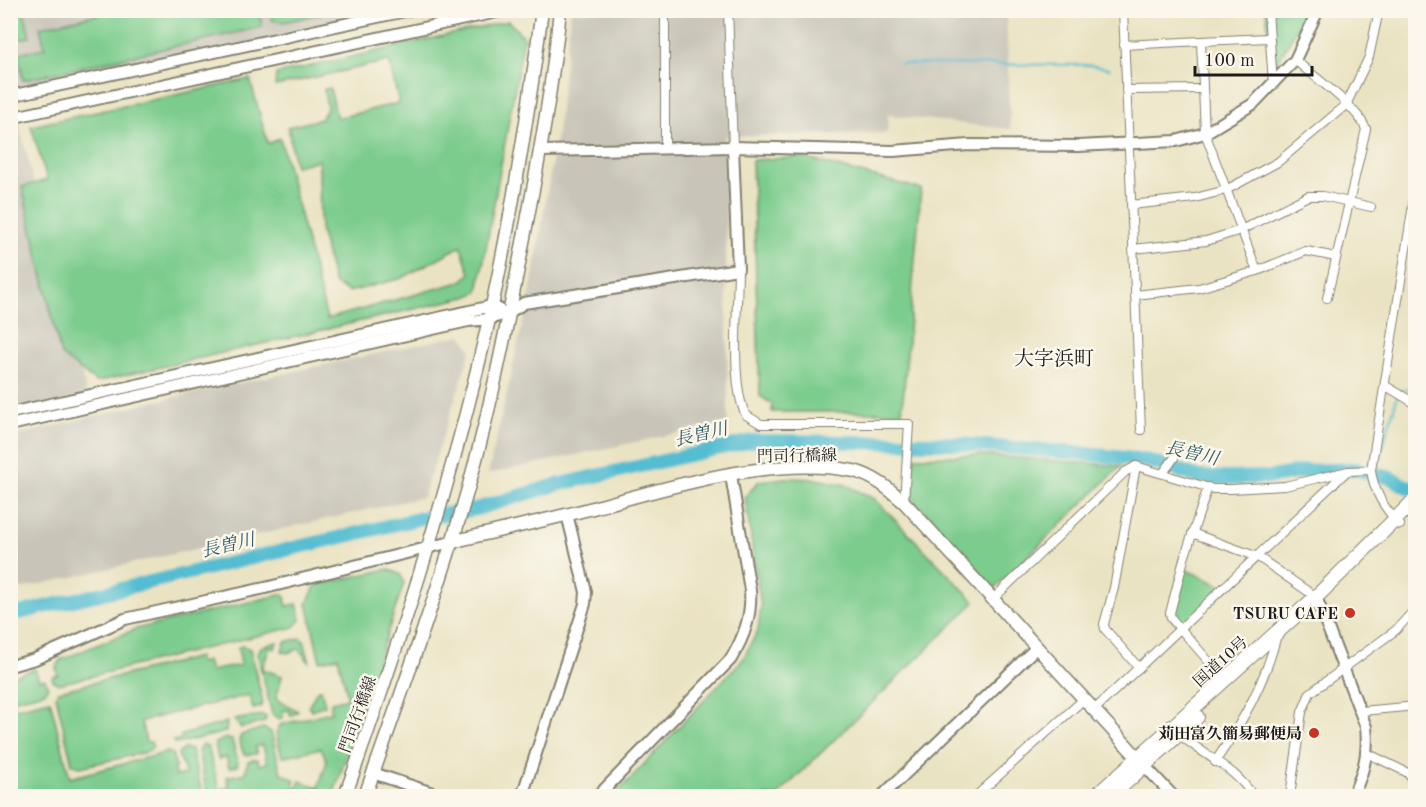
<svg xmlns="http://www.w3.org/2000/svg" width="1426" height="807" font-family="'Old Standard TT','Noto Serif JP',serif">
  <rect width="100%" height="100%" fill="#fbf7ec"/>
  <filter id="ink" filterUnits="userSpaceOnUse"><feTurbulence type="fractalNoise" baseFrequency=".0167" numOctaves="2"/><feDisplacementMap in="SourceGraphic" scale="12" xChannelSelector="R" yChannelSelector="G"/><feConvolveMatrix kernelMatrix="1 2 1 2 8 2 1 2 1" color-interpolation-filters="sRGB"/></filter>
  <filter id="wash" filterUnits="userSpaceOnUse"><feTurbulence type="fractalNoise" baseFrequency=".008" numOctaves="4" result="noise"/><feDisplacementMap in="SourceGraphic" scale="24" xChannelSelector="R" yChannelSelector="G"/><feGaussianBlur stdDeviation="1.35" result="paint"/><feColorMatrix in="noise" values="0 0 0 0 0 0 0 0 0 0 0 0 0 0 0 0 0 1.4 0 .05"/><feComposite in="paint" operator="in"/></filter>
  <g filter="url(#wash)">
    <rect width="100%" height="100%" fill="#eae3c3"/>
    <g fill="#c8c4b8">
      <path d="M11,10l399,1 -399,85z"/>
      <path d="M571,11h435l4,118 -122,-14 -1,18 -162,3 3,286 -240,52 43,-185 26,-156z"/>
      <path d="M17,116l70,279 -77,18v-295z"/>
      <path d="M462,335l9,15 -48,147 -412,94v-154l141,-35z"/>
    </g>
    <g fill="#7bcc8d" stroke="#4c7454" stroke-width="1.5">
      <path d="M10,11h14l6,26 -17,3z"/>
      <path d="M113,11h146l3,16 -239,53 -5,-27 27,-5 -5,-21z"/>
      <path d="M271,11v-1l66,1 -54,11 -11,-2z"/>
      <path d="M1266,11h38l-7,18 -23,38z"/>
      <path d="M508,21l16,16 -46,255 -12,5 -370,85 -35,-27 -39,-168 25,-7 -16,-54 219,-47 18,65 12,-6 47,181 133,-37 10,-8 -9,-28 -59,32 -53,14 -15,-8 -14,-55 -1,-69 -24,6 -7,-39 33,-8 6,-10 -3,-20 6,-1 7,30 62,-15 -10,-42 -114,25 1,-12z"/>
      <path d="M800,157l121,32 -19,223h-130v-8l-12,-8 -8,-236z"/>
      <path d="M980,455l141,11 -127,123 -86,-95 7,-37z"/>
      <path d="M785,478l31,1 30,6 29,14 100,103 -198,194h-163l129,-137 15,-29 3,-24 -16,-109 14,-16z"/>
      <path d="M1182,568l44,20 -45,41 -10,-11z"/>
      <path d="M388,569l13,6 3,8 -71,213h-322v-87l39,-9 20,78 98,-26 4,2 4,13 -2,1 1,8 11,-2 -8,-20 7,-6 6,2 11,43h5l-9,-42 4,-7 6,3 11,42 10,-2 -2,-10 18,-4 3,-12 10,-2 1,6 8,-2 -4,-18 -8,2 2,7 -13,1 -5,-15 2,-5 22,-7 8,4 10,41 14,7 -2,6 4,2 3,-7 18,7 9,-27 -6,-13 -39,9 -6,-24 4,-8 51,-13v-10l17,-4 -10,-41 -18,4 -13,-58 9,-18z"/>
      <path d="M284,594l3,12 10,-2 4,16 -7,7 -235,57 -6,-3 -1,-4 6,-2 -2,-8 4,-7 76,-31z"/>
      <path d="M300,638l4,3 6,22 -11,-14 -12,4 -5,-2 3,-9z"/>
      <path d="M277,642l-2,7 -5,-2 -8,22 20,7 -6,23 22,12 -7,5 -2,-6 -7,1 1,6 -4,2 -7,-5 -15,-61 4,-6z"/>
      <path d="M243,646l7,3 13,53 -3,5 -7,2 -4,-14 -108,26 5,21h5l2,5 -6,5 -67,15 -8,-3 -16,-68 3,-5 140,-34 1,6 7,-2 3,10 31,-6 -3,-18z"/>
      <path d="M35,669l4,11 6,-1 3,7 -3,6 -34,8v-23z"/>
      <path d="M321,689l4,16 -14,5 -2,-4 7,-14z"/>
      <path d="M263,715l3,2 -1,5 -24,6 -7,-8z"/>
      <path d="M227,722l-1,10 -50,12 -3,-3 8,-2v-4z"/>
      <path d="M226,738l6,2 6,22 -1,4 -8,2 -3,-11 -8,2 -3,-16z"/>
    </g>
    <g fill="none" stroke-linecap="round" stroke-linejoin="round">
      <g stroke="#54bdd1" stroke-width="2">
        <path d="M900,64l189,1 21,4"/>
        <path d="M1375,475l23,-81 18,-10"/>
      </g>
      <path stroke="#54bdd1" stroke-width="14" d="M10,615l412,-97 54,-9 80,-24 196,-44 193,2 132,10 69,7 53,17 26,1 46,-1 35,-6 49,-2 36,9 20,11"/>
    </g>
  </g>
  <g filter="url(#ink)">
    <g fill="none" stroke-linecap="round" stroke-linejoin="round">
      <g stroke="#838070" stroke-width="10">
        <g id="street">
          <path d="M728,10l5,137"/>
          <path d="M1123,10l18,420"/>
          <path d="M1268,10l5,75"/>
          <path d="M1124,45l77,-4"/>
          <path d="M1295,60c20,18 61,45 71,69l-39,169"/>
          <path d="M1126,90l76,-1"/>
          <path d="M665,148v-138"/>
          <path d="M1131,205l64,-7 31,-8 52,-28 68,-57 23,-48 10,-47"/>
          <path d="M1133,249l73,-8 35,-11 67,-34h15l48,11"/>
          <path d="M738,269c0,35 -8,118 8,146l15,9h148l-5,78"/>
          <path d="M1257,271l-52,-138 -4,-92 68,-3"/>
          <path d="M1135,295l64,-7 58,-17 49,-20 30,6"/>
          <path d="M1386,386l30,18"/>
          <path d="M1136,466l-22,122 -10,36 1,5 34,39"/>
          <path d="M1163,473l11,-15"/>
          <path d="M1208,487l-24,72 -14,54 1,5 54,62"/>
          <path d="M1400,525c-15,-16 -26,-32 -29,-55l45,-284"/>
          <path d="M1192,533l66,24 58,40"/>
          <path d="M992,600l133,-128 11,-6 77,23h19l53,-3 63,-15 23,-1"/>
          <path d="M1093,711l252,-238"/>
          <path d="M1362,711l54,-5"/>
          <path d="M1177,732c26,24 57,34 76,64"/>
          <path d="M1367,753l39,19 10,8"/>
          <path d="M1215,762c28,-41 50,-79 62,-127"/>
          <path d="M976,796l107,-96"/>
          <path d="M1290,796l12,-84 8,-19 86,-63 20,-22"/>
        </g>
      </g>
      <g stroke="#838070" stroke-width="14">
        <g id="secondary">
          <path d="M10,96l400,-86"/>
          <path d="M10,118l496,-108"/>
          <path d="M542,151l191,-4 160,4 76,-6 109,1 98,-5 29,-8 48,-29 42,-44 23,-50"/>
          <path d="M10,413l482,-107 7,3"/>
          <path d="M10,425l458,-104c22,-1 38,-5 56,-18l214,-34 -5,-122"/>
          <path d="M1316,597l50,130c3,26 -2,47 -14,69"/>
          <path d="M10,666l25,-7 90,-40 140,-31 186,-46"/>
          <path d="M1141,762l32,34"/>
          <path d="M373,773l68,23"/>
          <path d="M522,796l63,-192 1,-12 -19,-78"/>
          <path d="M598,796l133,-137c13,-22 21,-43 19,-69l-19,-115"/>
          <path d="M882,796l154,-148"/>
        </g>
      </g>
      <g stroke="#838070" stroke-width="15">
        <g id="primary">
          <path d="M451,542c46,-11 92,-21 138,-33 77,-21 185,-55 265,-38 20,5 35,18 50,31l234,256"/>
          <path d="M345,796c57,-160 110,-323 147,-490 21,-98 37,-196 50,-296"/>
          <path d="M365,796c32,-89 64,-179 92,-270 28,-90 47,-185 65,-278 15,-79 30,-157 38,-238"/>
        </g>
      </g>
      <g stroke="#838070" stroke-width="16">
        <g id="highway">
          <path d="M1096,796l220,-199 100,-98"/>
          <path d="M1111,796l86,-79"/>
        </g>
      </g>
      <use href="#street" stroke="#fff" stroke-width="8"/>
      <use href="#secondary" stroke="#fff" stroke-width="10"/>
      <use href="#primary" stroke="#fff" stroke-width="12"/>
      <use href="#highway" stroke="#fff" stroke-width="14"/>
    </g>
  </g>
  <g fill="#c8321e" stroke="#fbf7ec" stroke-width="2">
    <circle cx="1350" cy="613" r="6"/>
    <circle cx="1314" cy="733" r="6"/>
  </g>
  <g text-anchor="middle" stroke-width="5" stroke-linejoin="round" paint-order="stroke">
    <g font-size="16" fill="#1c1c1c" stroke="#fbf7ec">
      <text transform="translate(797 455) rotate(-1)" y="6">門司行橋線</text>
      <text transform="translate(1220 661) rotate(-42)" y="6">国道10号</text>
      <text transform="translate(357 714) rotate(-70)" y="6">門司行橋線</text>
    </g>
    <g font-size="16" font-weight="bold" fill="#1c1c1c" stroke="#fbf7ec" text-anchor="end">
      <text x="1338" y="619">TSURU CAFE</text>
      <text x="1302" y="739">苅田富久簡易郵便局</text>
    </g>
    <g font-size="18" font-style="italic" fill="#325c64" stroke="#fbf7ec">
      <text transform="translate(701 434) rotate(-13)" y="6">長曽川</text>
      <text transform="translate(1192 453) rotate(13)" y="6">長曽川</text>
      <text transform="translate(228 545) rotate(-13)" y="6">長曽川</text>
    </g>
    <g font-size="20" fill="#1c1c1c" stroke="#fbf7ec">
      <text x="1054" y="365">大字浜町</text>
    </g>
  </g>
  <rect width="1426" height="807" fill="none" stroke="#fbf7ec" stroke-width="36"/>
  <path d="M1195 66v9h117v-9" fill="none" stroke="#1c1c1c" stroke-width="3"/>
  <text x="1204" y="66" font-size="18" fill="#1c1c1c" stroke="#fbf7ec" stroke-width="4.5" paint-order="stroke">100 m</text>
</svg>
